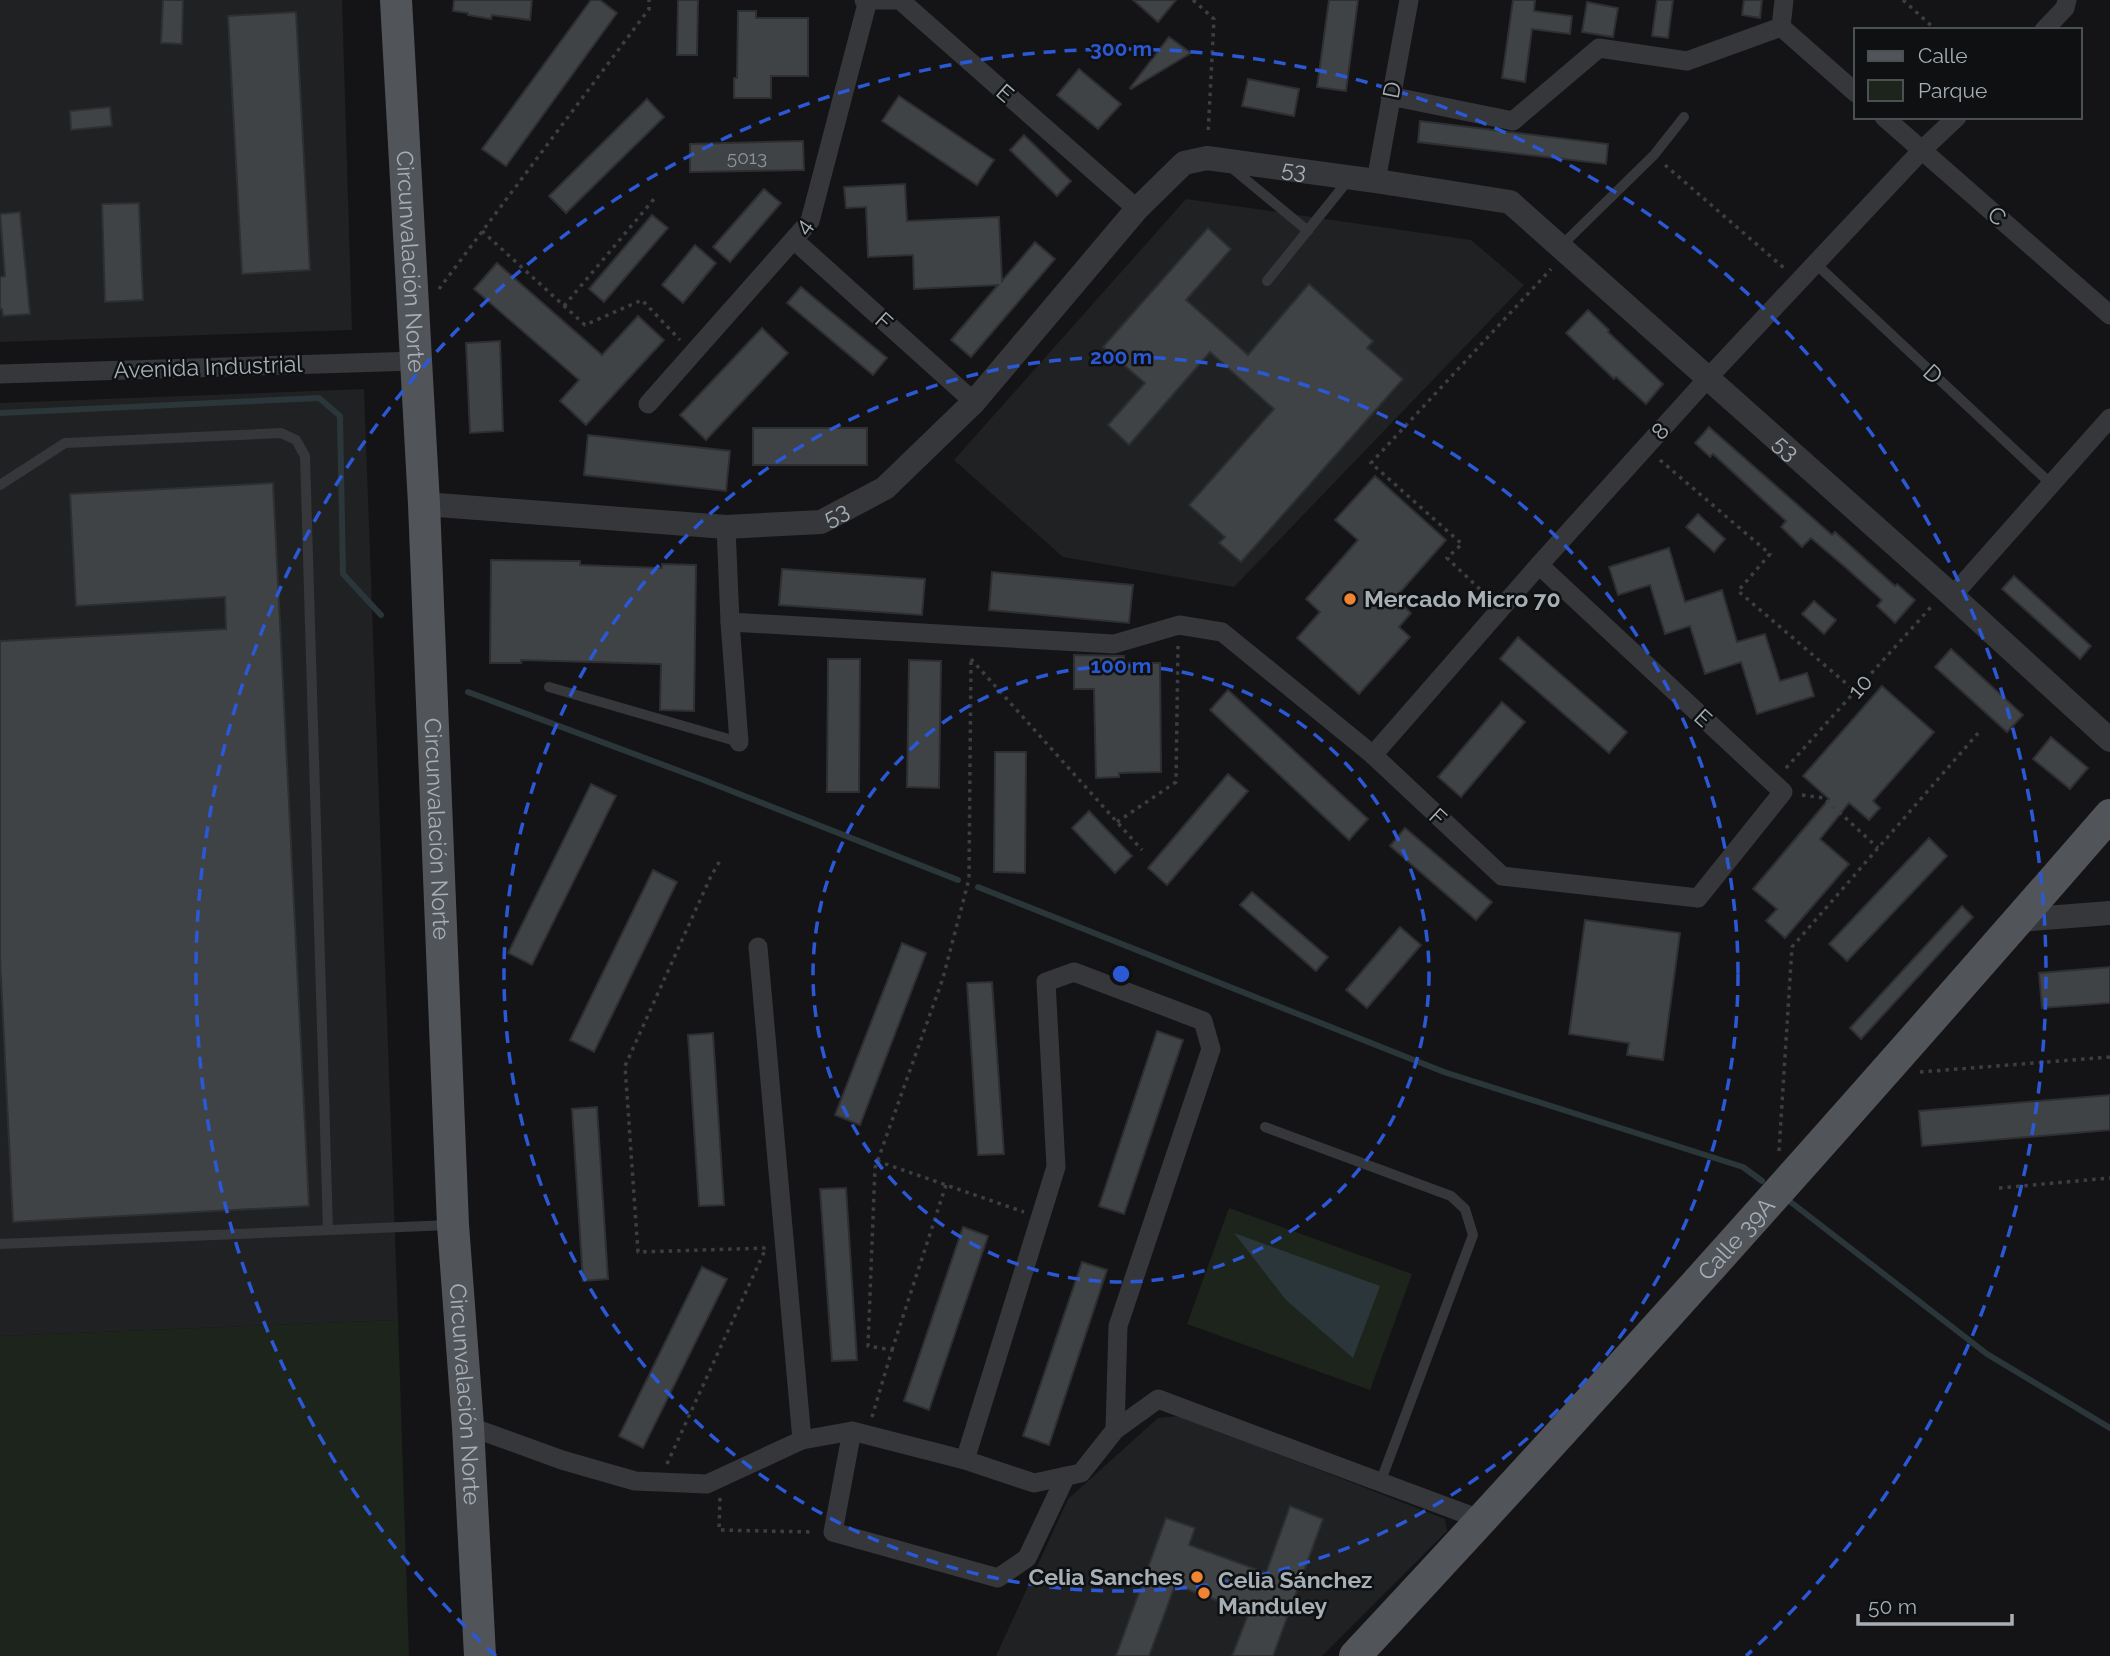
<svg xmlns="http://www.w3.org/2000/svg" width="2110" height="1656" font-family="Raleway,sans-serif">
  <rect width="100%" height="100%" fill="#141416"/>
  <g fill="#202123">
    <path d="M0,0h342l10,330 -352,12z"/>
    <path d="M1186,199l285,41 53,45 -290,302 -171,-30 -109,-97z"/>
    <path d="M364,389l34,931 -398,16v-933z"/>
    <path d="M1181,1416l264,103 2,12 -125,125h-326l72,-157 90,-81z"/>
  </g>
  <g fill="#1d241c">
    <path d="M1229,1208l183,66 -42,116 -183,-66z"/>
    <path d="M398,1320l11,336h-409v-320z"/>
  </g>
  <path fill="#2a3639" d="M1234,1233l146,53 -27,72 -67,-58z"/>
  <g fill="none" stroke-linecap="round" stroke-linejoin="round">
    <g stroke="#2a3639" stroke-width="6">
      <path d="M0,413l319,-15 21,18 3,158 38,41"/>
      <path d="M468,692l233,87 257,101"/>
      <path d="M978,887l466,185 299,95 19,14"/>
      <path d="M1792,1203l195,151 123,74"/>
    </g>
  </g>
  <g fill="#404346" stroke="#2e2f32" stroke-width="2">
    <path d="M163,0h20l-1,44 -21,-1z"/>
    <path d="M454,0h78l-2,20 -38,-5 -1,4 -23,-4v-2l-15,-2z"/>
    <path d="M591,0h9l17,13 -111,153 -24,-17z"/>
    <path d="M678,0h20l-1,55h-20z"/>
    <path d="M1133,0h43l-18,22z"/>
    <path d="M1329,0h29l-12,91 -29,-4z"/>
    <path d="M1513,0h22l-1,11 38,5 -2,18 -38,-5 -7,53 -23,-4z"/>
    <path d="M1657,0h16l-5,38 -16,-2z"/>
    <path d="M1744,0h18l-2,18 -18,-3z"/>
    <path d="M1587,2l31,6 -5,29 -31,-5z"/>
    <path d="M738,11h18v7h52v58h-37v22h-37v-20h3z"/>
    <path d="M296,12l14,258 -68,4 -14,-258z"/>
    <path d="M1169,37l22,16 -60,36 -1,-1z"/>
    <path d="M1079,69l42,35 -23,25 -41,-34z"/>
    <path d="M1248,79l51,10 -5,27 -52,-10z"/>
    <path d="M899,96l95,64 -17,25 -95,-64z"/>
    <path d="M647,99l17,18 -98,96 -17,-17z"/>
    <path d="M110,107l2,19 -41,4 -1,-19z"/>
    <path d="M1420,121l188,23 -2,20 -188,-22z"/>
    <path d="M1024,135l47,46 -14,15 -47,-46z"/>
    <path d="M803,141l1,29 -114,2v-28z"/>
    <path d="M905,184l2,37 92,-4 3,64 33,-39 20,17 -84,98 -20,-17 47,-55 -84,4 -1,-34 -45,2 -2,-50 -20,1 -2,-21z"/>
    <path d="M764,189l17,14 -51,59 -17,-15z"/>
    <path d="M139,203l4,97 -38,2 -3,-98z"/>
    <path d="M20,212l10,102 -27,2 -1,-7h-2v-32l5,-1 -5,-62z"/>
    <path d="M652,215l16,13 -64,74 -15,-13z"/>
    <path d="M1208,228l23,21 -45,51 62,55 61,-71 64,57 -6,7 36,31 -162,183 -22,-19 6,-6 -36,-32 85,-96 -64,-57 -81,93 -21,-20 37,-42 -42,-36z"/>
    <path d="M695,245l21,18 -33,40 -21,-18z"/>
    <path d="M497,263l105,92 36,-39 26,24 -78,85 -26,-24 19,-21 -105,-91z"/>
    <path d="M801,287l86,71 -14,17 -86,-72z"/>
    <path d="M1588,310l21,20 -1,2 55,52 -17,20 -30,-27 -2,2 -48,-46z"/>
    <path d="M762,328l26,25 -82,87 -26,-25z"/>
    <path d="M500,341l3,90 -33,2 -4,-90z"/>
    <path d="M1709,427l123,108 3,-3 60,54 2,-2 18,16 -20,23 -18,-17 5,-6 -37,-33 -34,-29 -9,9 -21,-20 5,-6 -73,-67 -3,3 -15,-14z"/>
    <rect x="753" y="428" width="114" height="37"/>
    <path d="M588,435l142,16 -4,40 -142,-16z"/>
    <path d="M1375,476l71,64 -51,58 16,15 -12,14 11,10 -51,57 -62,-56 23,-26 -14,-13 52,-59 -23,-20z"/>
    <path d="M273,483l36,723 -296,16 -13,-264v-317l226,-12 -1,-32 -149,9 -6,-112z"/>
    <path d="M1698,514l27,25 -11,13 -28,-25z"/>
    <path d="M1669,548l16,54 37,-12 15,52 28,-8 15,47 27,-8 7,23 -57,18 -16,-52 -36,12 -15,-48 -25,8 -15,-49 -32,10 -9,-28z"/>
    <path d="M491,560l89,1v4l82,3v-4l34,1 -2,146 -34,-1 1,-46 -140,-4v3h-31z"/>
    <path d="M782,569l143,10 -3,36 -143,-10z"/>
    <path d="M992,572l141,13 -4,38 -140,-13z"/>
    <path d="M2014,576l77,70 -11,13 -78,-70z"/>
    <path d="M1814,601l22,19 -12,14 -22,-20z"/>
    <path d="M1518,637l109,95 -18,21 -109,-94z"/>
    <path d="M1951,649l72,66 -16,17 -72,-65z"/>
    <path d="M1074,655l50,1v7h36l1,109 -42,1v4l-23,1 -2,-89h-20z"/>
    <path d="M828,659h32l-1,133h-32z"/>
    <path d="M909,660l32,1 -2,127 -32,-1z"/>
    <path d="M1882,686l52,46 -61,69 7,7 -11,12 -20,-17 -29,36 29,25 -64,74 -19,-17 11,-12 -24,-20 76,-90 -26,-23z"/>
    <path d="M1228,690l140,129 -19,21 -139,-130z"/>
    <path d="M1502,702l23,20 -64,75 -23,-20z"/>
    <path d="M2051,737l37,31 -18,21 -37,-30z"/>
    <path d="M995,752h31l-1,121 -31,-1z"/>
    <path d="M1228,774l20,17 -81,94 -19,-17z"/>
    <path d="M591,784l25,12 -84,169 -24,-12z"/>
    <path d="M1089,811l43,45 -17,17 -43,-45z"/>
    <path d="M1405,828l87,74 -16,18 -86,-74z"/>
    <path d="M1929,838l18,18 -100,105 -18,-17z"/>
    <path d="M653,870l24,12 -83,170 -24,-12z"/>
    <path d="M1252,892l76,65 -12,14 -76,-66z"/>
    <path d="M1962,906l11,11 -112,122 -11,-11z"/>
    <path d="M1585,920l95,13 -17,127 -36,-5 2,-12 -60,-9z"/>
    <path d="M1400,927l21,18 -54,63 -21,-18z"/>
    <path d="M902,943l24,10 -66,172 -25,-10z"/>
    <path d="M2110,967v36l-68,5 -3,-35z"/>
    <path d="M992,982l12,172 -26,1 -11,-172z"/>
    <path d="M1157,1031l26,9 -59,174 -25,-8z"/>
    <path d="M713,1033l11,172 -25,1 -11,-171z"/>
    <path d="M2110,1095v35l-188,16 -3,-35z"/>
    <path d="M597,1107l11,172 -25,2 -11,-172z"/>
    <path d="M846,1188l11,172 -25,1 -12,-172z"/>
    <path d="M963,1227l25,9 -59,174 -25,-9z"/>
    <path d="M1082,1262l25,8 -58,175 -26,-9z"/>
    <path d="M702,1267l25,12 -84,169 -24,-12z"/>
    <path d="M1290,1506l33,13 -50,137h-41l17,-44 -74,-27 -26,71h-33l50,-138 29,10 -6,17 77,28z"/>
  </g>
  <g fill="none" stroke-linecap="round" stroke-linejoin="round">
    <g stroke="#3b3f42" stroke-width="3.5" stroke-dasharray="3.5 5" stroke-linecap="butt">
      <path d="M1193,0l21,19 -6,116"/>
      <path d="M1903,0l33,30"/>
      <path d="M1665,165l119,103"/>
      <path d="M482,231l103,94 57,-25 38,40"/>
      <path d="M439,289l210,-280v-9"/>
      <path d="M564,306l90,-107"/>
      <path d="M1660,460l110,94 -32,37 117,100"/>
      <path d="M1486,595l-39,-37 15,-14 -91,-81 180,-194"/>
      <path d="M971,659l171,191"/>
      <path d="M1786,768l145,-161"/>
      <path d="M1802,795l22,3 54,50"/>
      <path d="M1117,822l59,-40 2,-136"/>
      <path d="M1920,1072l190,-15"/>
      <path d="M1779,1151l13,-204 187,-215"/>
      <path d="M877,1161l147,51"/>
      <path d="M1999,1188l111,-10"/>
      <path d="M892,1350l54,-165"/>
      <path d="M872,1417l20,-67 -24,-4 7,-178 68,-190 26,-99 2,-220"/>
      <path d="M667,1464l99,-216 -128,4 -13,-186 86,-190 10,-17"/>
      <path d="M720,1498l-1,32 94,2"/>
    </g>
    <g stroke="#35373b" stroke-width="10">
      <path d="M1233,169l75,62"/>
      <path d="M1561,246l93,-91 30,-38"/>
      <path d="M1816,264l235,220"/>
      <path d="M1267,281l83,-103"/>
      <path d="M0,485l65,-42 216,-10 15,7 9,16 23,774"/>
      <path d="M549,687l190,55"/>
      <path d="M1265,1127l186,69 14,13 8,26 -93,248"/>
      <path d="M0,1244l449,-19"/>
    </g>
    <g stroke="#35373b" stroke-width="19">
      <path d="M864,0h36l237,209"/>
      <path d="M1781,27l75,66"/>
      <path d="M1781,27l3,-27"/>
      <path d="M2044,30l21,-22 2,-8"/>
      <path d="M1390,96l123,25 86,-73 88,13 94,-34"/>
      <path d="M1884,117l226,198"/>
      <path d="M1376,181l33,-181"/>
      <path d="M794,240l180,162"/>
      <path d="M0,374l417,-13"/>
      <path d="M648,404l162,-183 58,-221"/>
      <path d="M726,527l4,95 9,120"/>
      <path d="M1953,595l157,-177"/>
      <path d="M730,622l384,22 65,-19 43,7 151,123 129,121 196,22 85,-106 -244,-227"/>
      <path d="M1373,755l166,-190 168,-186 215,-229 35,-33"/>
      <path d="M758,947l44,493"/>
      <path d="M468,1426l94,34 73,21 72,3 95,-44 50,-9 113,29 69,23 47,-10 34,-43 43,-31 324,121"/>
      <path d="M852,1431l-19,101 165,46 29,-20 39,-82"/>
      <path d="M965,1460l91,-293 -10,-185 28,-10 129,49 8,28 -93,277 -3,104"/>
    </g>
    <g stroke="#35373b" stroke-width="24">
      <path id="s1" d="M424,504l302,23 95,-5 64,-34 89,-86 163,-193 47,-46 23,-5 169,23 134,21 436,388 164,150"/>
      <path d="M2019,920l91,-7"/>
    </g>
    <g stroke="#51555a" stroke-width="32">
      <path id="s2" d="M396,0l28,504 29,721 15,201 12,230"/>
      <path id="s3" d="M1355,1656c257,-275 508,-557 755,-841"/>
    </g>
  </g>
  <g fill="none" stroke="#2b58d5" stroke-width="3.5" stroke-dasharray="12 9">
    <circle cx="1121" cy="974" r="308"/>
    <circle cx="1121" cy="974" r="617"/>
    <path d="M496 1656A925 925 0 1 1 1746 1656"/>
  </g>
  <g fill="#ef8433" stroke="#0f1011" stroke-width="2.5">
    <circle cx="1350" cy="599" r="7"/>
    <circle cx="1197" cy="1577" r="7"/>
    <circle cx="1204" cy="1593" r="7"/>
  </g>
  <g text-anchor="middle" stroke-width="5" stroke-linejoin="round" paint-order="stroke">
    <g font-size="19" fill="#8c949a">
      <text x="747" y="164">5013</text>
    </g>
    <g font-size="23" fill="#a6afb6" stroke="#0f1011">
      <text transform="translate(1392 90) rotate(-79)" y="8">D</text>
      <text transform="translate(1005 93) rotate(41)" y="8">E</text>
      <text dy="8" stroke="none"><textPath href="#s1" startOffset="1024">53</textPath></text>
      <text transform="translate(1997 216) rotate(41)" y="8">C</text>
      <text transform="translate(803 226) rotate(-56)" y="8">4</text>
      <text dy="8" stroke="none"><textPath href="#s2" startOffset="262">Circunvalación Norte</textPath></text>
      <text transform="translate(884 321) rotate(42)" y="8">F</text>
      <text transform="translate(208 367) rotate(-2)" y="8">Avenida Industrial</text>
      <text transform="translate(1933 374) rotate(43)" y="8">D</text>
      <text transform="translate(1660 431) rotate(-48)" y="8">8</text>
      <text dy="8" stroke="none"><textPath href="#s1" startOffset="1612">53</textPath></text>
      <text dy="8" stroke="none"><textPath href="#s1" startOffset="415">53</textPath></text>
      <text transform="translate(1860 686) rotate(-48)" y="8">10</text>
      <text transform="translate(1703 718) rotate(43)" y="8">E</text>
      <text transform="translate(1438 817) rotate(43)" y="8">F</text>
      <text dy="8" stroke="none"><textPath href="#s2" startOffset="830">Circunvalación Norte</textPath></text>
      <text dy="8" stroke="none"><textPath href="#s3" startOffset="565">Calle 39A</textPath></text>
      <text dy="8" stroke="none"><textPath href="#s2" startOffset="1396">Circunvalación Norte</textPath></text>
    </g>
    <g font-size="23" font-weight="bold" fill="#a6afb6" stroke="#0f1011" text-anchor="start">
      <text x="1364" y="607">Mercado Micro 70</text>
      <text x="1183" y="1585" text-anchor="end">Celia Sanches</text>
      <text x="1218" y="1588">Celia Sánchez<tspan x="1218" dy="26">Manduley</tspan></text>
    </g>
  </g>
  <circle cx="1121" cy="974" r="10" fill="#2b58d5" stroke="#0f1011" stroke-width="3.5"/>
  <g font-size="21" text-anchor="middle" font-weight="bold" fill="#2b58d5" stroke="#0f1011" stroke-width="5" stroke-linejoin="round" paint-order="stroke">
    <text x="1121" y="56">300 m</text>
    <text x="1121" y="364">200 m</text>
    <text x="1121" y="673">100 m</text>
  </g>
  <rect x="1854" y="28" width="228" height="91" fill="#0f1011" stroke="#4b5053" stroke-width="2"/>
  <rect x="1868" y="51" width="35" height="10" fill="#51555a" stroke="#4b5053" stroke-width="2"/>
  <text x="1918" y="63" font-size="21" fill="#a6afb6">Calle</text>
  <rect x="1868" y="80" width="35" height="21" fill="#1d241c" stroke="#4b5053" stroke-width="2"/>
  <text x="1918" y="98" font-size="21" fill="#a6afb6">Parque</text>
  <path d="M1858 1614v10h154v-10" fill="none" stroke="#a6afb6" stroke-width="3.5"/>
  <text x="1868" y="1614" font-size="21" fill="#a6afb6" stroke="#0f1011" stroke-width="5" paint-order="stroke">50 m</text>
</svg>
